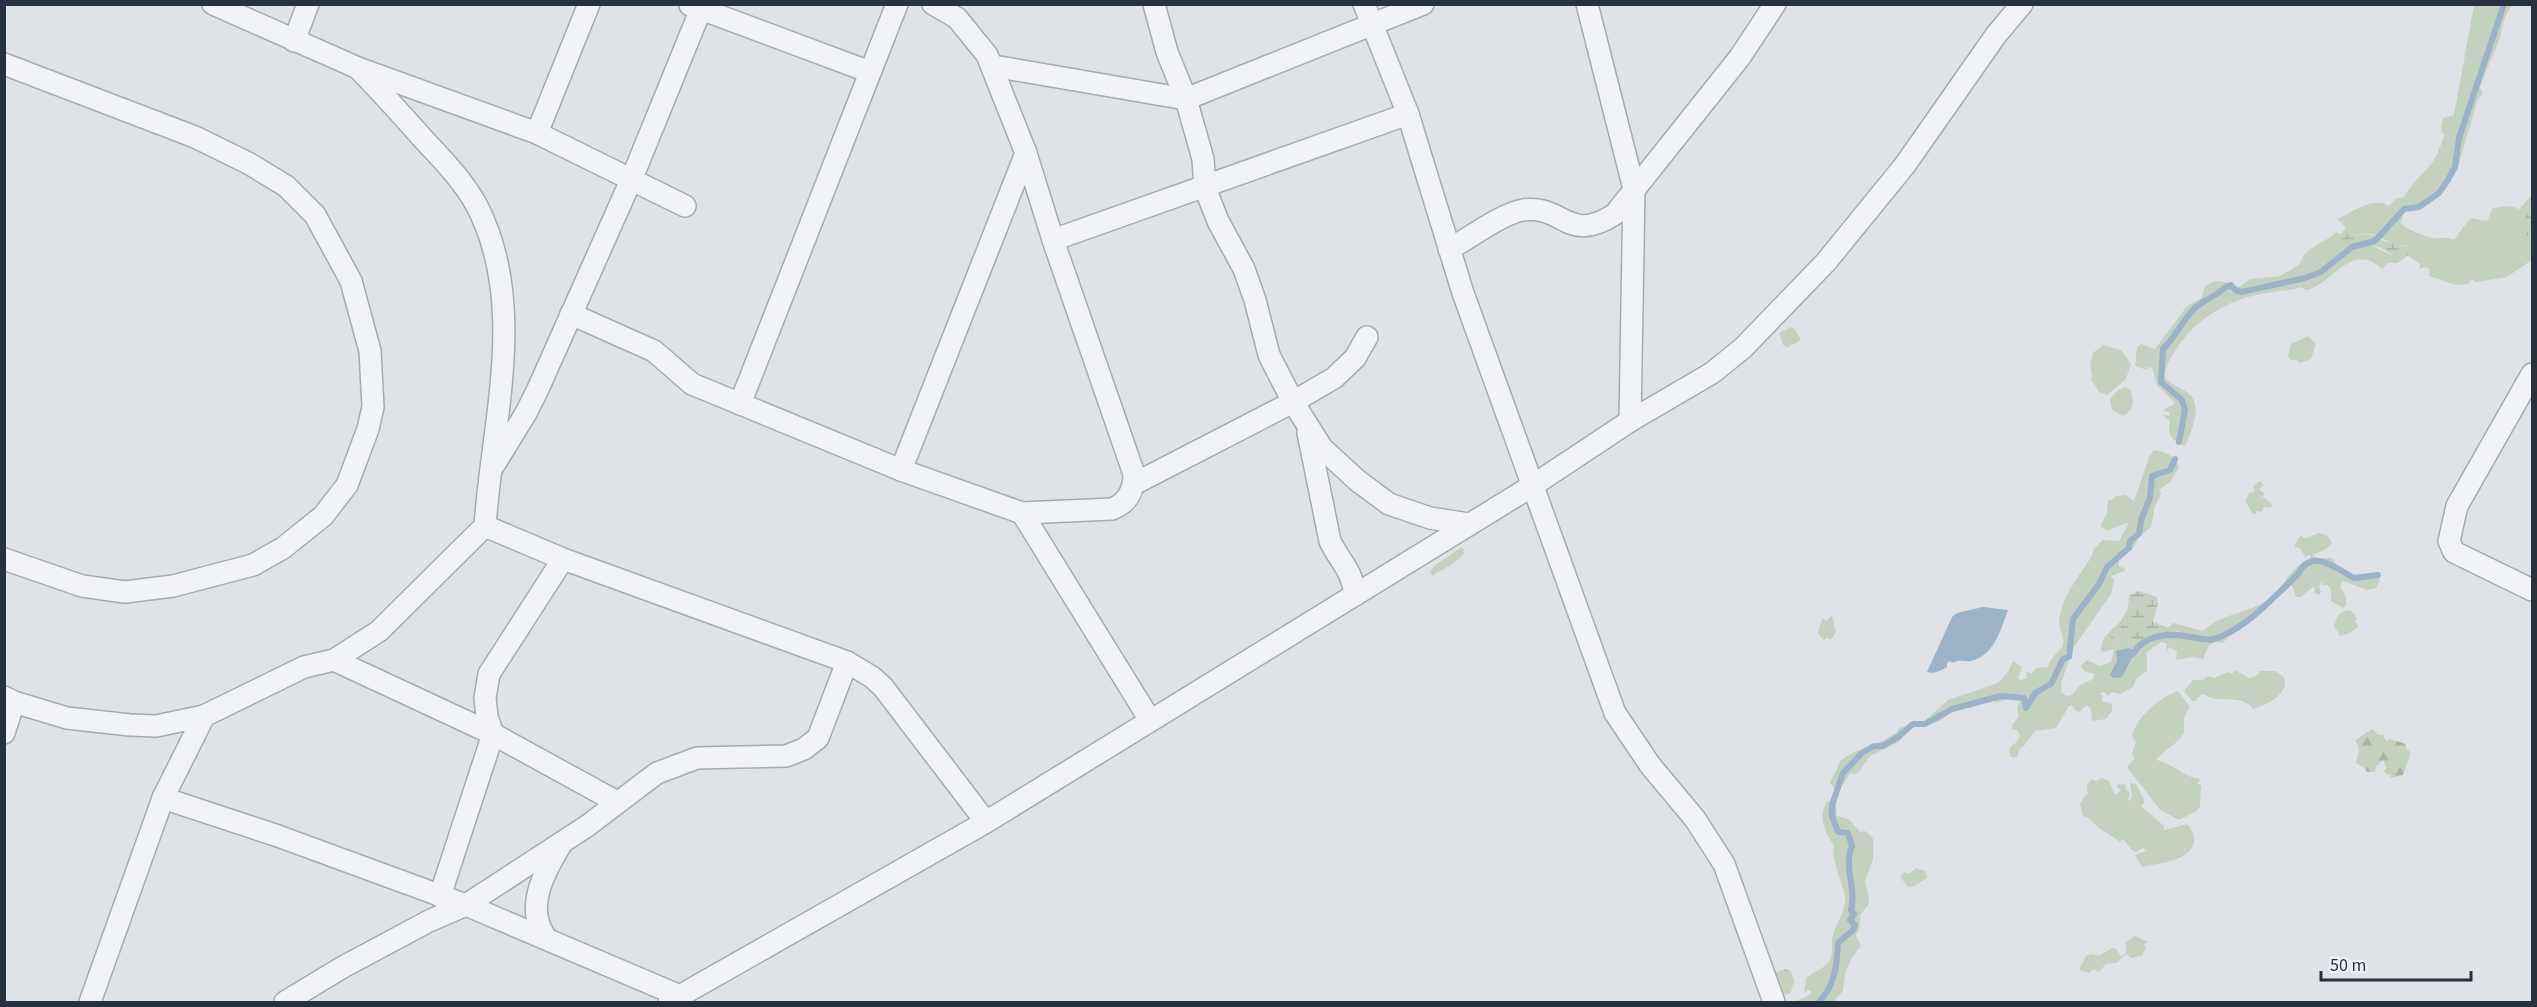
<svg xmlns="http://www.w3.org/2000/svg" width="2537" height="1007" font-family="'Source Sans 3',sans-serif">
  <defs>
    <pattern id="forest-firs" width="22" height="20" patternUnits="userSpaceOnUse" patternTransform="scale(1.5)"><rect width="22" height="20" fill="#c5d1c0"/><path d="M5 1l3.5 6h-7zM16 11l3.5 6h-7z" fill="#a9b4a6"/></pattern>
    <pattern id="wetland-marsh" width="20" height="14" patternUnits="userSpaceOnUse" patternTransform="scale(1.5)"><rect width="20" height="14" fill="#c5d1c0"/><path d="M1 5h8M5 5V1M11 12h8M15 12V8" fill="none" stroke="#a9b4a6"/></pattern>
  </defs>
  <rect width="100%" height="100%" fill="#dfe3e8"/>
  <g fill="#c5d1c0" fill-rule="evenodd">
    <path d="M2474,5h39c-13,14 -9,27 -17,43 -6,13 -11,26 -16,40l3,5 -6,8 -18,63c-6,4 -7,10 -11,16 -11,18 -24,27 -44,29l-3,15c8,6 18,10 28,13 8,3 17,-1 25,3l16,-22 17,3 6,-13 17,-2 9,3 13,-14v65l-25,17 -31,5 -4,-3 -3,5 -13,1 -27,-9 1,-7 -5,-2 -6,2 1,-5 -12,-8 -11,7h-10l-4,6c-6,-3 -9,-8 -16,-9 -25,-5 -37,25 -61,30l-5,-3c-10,4 -17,3 -28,5 -49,6 -90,33 -108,79v6c6,8 15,10 23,16 16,11 3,40 -3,53 -11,-4 -19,-11 -15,-24l-7,-8 6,2 1,-3 -7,-3 10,-5 1,-3 -17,-17 -5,-17 -4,-1 -1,3 -12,-4 2,-19 4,-3 14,5 32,-43 15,-8c2,-23 22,-18 37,-11l11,-8 30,-3 20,-12c5,-19 24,-19 36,-32l5,2 5,-7 -9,-8c16,-7 36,-23 52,-13l6,-7 9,-2c7,-11 13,-18 22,-27 10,-9 14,-24 19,-36l-4,-2 2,-14 11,-3zM2374,234l20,11h13v11c-5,-1 -9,0 -14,-1 -18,-5 -20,-16 -41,-8l-6,-12z"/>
    <path d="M1791,327l4,2 6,11 -14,8 -4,-3 -4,-12z"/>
    <path d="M2308,336l8,8 -5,15 -12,4 -2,-3h-6l-3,-3 3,-13z"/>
    <path d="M2103,345l18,5 10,14 -5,15 -19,16 -8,-3 -8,-13 1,-4 -2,-10 3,-12z"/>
    <path d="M2125,387l5,3c5,11 4,20 -7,26l-11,-6 -2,-11 8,-9z"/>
    <path d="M2154,450c11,2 22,5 25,18l-9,14 -11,8 2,4 -6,12 -4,21 -12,10 -5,10 -15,13v6l6,3v2l-14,5 3,4 -3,14 -37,53 -13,36v9l5,4 6,-1 8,-10 13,-6 1,-5 -10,-3 -3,-5 6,-6 13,6 11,-4 3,-13 -9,3 -4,-1c0,-18 15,-21 22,-34l3,3 -4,7 -6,3 -1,15 14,-4 5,3 1,6c11,-15 31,-12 47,-18l-14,-4 5,-5 30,8c20,-19 47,-17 67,-33 15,-13 21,-32 41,-40l-1,-3 -5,1 -5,-8 -6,-1 6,-11 6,2 13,-5 9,3 4,7 -6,6 -13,6 4,3h15c17,24 19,18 46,17l2,5 -4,8 -9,2 -24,-9 -3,6 6,10v8l-3,3 -12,-7v-12l-3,-4h-5l-1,-3 -3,4 2,6 -2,3 -5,-3 1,-4 -2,-1 -12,10h-5l-4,-12 -34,30 -20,11 -15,17 -8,-1 -6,3 -6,14 -10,-2 -17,3 1,-9 -8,-4 -3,6 1,-9 -6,-2 -14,10v19l-11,8 -3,8 -13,7 -8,-2 -4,4 -3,-4 -6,1 4,3 -1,5 10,3v7l-6,8 -14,2 -1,-13 -4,-2 -5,2 -2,4 -4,-1 -4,-6 -3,1 -13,22 -21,3 -11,15 -4,2 -3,9h-5l-3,-4 2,-7 6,-4 3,-7 -3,-5 -5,-1v-4l7,-9 -2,-7 3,-10 -9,-1 -15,5 -4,-5 -40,11c-7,12 -19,16 -31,15l27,-24 50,-17 10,-11 5,-11 9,6 -4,12 4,1 5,-2 -1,-6 6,1 4,-5 12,-1c3,-12 13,-15 15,-22 2,-7 -4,-15 -4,-23 2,-25 20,-46 33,-66l2,-7 9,-9 16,1 10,-19 -22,9 -7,-5 7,-12 1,-14h4l4,-4 9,-1 9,6 15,-44z"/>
    <path d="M2260,481l4,4 -5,4 6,5 -3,2 11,9 -3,3 -6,-1 -2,5 -6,-1v3h-3l-8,-13 4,-8 6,-1 -2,-6z"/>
    <path d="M1462,547l3,5c-7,10 -18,16 -29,21l-2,3 -4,-3 4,-7z"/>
    <path d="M2350,610l7,8 -2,3 3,6 -8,6 -10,3 -6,-10c4,-11 4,-14 16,-16z"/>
    <path d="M1832,616l4,16 -5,7 -5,-1 -2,3 -6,-8 4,-15 4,3z"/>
    <path d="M2235,670l14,8 9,-3 1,-4h16l9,6c6,18 -19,28 -31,32 -9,-13 -26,-8 -37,-10 -4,0 -10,-4 -14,-5l-6,7h-4l-8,-10 9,-11h10l5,-4 6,2 14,-6 4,2z"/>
    <path d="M2178,691l12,16 -6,10v16c-7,12 -21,17 -28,27 15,2 30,19 43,18l1,3 -3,2 4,3 -1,21 -3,4 -18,9 -19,-10 -33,-43 7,-8 -2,-6 4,-11 -4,-6c6,-21 27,-38 46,-45z"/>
    <path d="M1913,724l-14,18 -29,14 -12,17 -8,1c-5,6 -6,13 -14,17l-6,-8 11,-23 15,-9 22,-8 18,-10 3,-5z"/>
    <path d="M2102,778l7,3 6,14 6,-4 -5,-6 9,-1 1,6 4,2 -2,8 2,1 2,-5 -2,-13 6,1 9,18 -4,4 23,20v4l24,-6c1,3 5,8 6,12 3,25 -35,27 -52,31l-7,-12 11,-4 -3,-3 -7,4c-7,-2 -7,-9 -14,-13l-2,3c-7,-6 -14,-9 -21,-14 -6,-5 -8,-10 -16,-12l-3,-12 5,-9 3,-1 -1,-9 4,-6 5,2z"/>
    <path d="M1834,800l2,1 1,15 11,3 12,13 5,-1 8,7v21l-8,22 4,17 -1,7 -8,10v13l-4,7 5,11 -9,11 -7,16 -2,18 -10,11h-38l16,-8v-3l-3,-1 -4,3 2,-15c6,-6 18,-9 23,-16 6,-10 1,-17 4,-27 3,-12 14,-26 12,-39 -3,-15 -14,-37 -11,-50 -9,-12 -17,-33 -6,-45z"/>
    <path d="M1916,868l9,3 2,7 -13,8 -6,1 -8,-10 4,-5 4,2z"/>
    <path d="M2135,936l13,6 -5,3 3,3 -4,8 -11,2 -5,-4 -9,9 -11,1 -7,8 -6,-3 -4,4 -10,-3 7,-14 6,-2 7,2 13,-8 5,1 4,8 5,-5v-10z"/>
  </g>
  <g fill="url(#forest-firs)">
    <path d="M2372,729l7,6h4l3,6 4,-2 16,5v4l5,5 -8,22 -13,3 1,-4 -4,1 -3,-4 2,-3 -3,-8 -7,7 -1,5h-8l-3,-4 -8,-5 3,-14 -4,-9z"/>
    <path d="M1785,969l6,2 3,10 -3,11 -6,3 -2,-2 -2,1 -8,-20z"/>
  </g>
  <g fill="url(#wetland-marsh)">
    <path d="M2532,207v27l-19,7 -1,-2z"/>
    <path d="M2340,234c14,2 26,0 40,1l1,5c11,5 23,4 30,8v5l-4,3h-12l-16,-9 -16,-4 -15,8 -10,-7z"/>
    <path d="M2139,591l18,6 1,7 -5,18 36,14c-19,-1 -44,-3 -54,16l-1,-8 -5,-3 -17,5 4,-5 -6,-2c3,-10 11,-10 16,-18l-3,-4 5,-9 1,-13z"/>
  </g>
  <g fill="#9bb2c7">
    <path d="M1983,607l25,3c-7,19 -14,46 -37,51 -7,1 -11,-2 -18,2l-3,-2 -3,2v4c-8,4 -12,7 -20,5l25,-55 5,-4z"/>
    <path d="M2129,648l6,4 -13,25 -9,1 -3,-3 7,-14 -1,-10z"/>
  </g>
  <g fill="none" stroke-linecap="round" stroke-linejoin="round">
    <g stroke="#9bb2c7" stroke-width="6">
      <path d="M2179,442l6,-32 -3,-10 -21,-18 2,-33c12,-11 18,-26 29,-38 6,-7 15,-11 23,-16 7,-4 8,-8 16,-10l4,5 6,2 64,-14 16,-6 31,-25 23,-6 29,-32 15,-2 20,-14 9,-13 7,-13 4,-29 45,-134"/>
      <path d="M2133,654c11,-20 37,-21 58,-17 8,1 16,4 23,2 31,-9 62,-44 85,-66 13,-26 38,-4 55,5l24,-3"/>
      <path d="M1819,1002c16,-17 18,-37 19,-59l15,-13 2,-5 -5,-5 4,-6 -3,-4c6,-21 -8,-43 1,-64l-4,-13 -10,-1 -6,-16v-11l11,-32 19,-20 12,-7h9l15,-9 15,-13h12l27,-15 49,-13 23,2 2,10 9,-15 16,-9 12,-25 6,-2 4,-38 26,-35 8,-17 22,-19 1,-7 9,-7 2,-14 9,-22 2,-22 18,-6 5,-11"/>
    </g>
    <g stroke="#a4aab2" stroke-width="24">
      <g id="minor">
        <path d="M213,4l145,64 179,65 148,73"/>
        <path d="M1154,4l13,48 19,47 17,60 2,29 13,33 26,48 11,31 14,55 24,47 29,46 36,33 31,23 41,14 39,6"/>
        <path d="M1364,4l44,110 55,179 152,420 35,52 45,54 29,45 50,138"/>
        <path d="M1587,4l47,185 -4,232"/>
        <path d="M690,5l180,67"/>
        <path d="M294,41l14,-37"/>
        <path d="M4,64l191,73 53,26 38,23 29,29 36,66 19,70 3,56 -5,22 -21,56 -24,31 -40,32 -30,17 -80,21 -48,6 -43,-6 -78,-27"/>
        <path d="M993,66l193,33 237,-95"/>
        <path d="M537,133l52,-129"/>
        <path d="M1053,240l355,-126"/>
        <path d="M1449,249c21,-11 52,-35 74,-39 41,-6 44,35 92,4l125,-157 35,-53"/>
        <path d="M571,314l83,37 38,33 209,86 121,43 128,207"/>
        <path d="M2532,374l-75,132 -8,35 5,11 78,38"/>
        <path d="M740,404l157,-400"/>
        <path d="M1308,433l22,108c11,23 21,26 25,54"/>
        <path d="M494,465l32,-52 12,-24 94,-211 71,-174"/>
        <path d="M901,470l125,-317 -39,-98 -30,-37 -24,-14"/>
        <path d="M1134,484l159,-82 41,-24 21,-20 12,-21"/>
        <path d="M1022,513l90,-4c16,-6 22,-19 22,-35l-81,-234 -27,-87"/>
        <path d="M485,526l78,33 284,103 25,15 11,10 103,135"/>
        <path d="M334,660l159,74 124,68"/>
        <path d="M4,697l10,5 53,16 63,7 26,1 48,-10 100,-49 30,-7 45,-29 106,-105c7,-104 43,-221 -8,-320 -13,-24 -32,-44 -51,-64 -22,-25 -45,-50 -68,-74"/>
        <path d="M4,733l10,-31"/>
        <path d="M163,798l115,38 188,69 214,91"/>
        <path d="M440,896l53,-162 -6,-17 -2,-19 4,-24 74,-115"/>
        <path d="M547,939c-23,-29 -4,-65 13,-93"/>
        <path d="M90,1002l73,-204 41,-82"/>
        <path d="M285,1002l58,-35 86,-46 37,-16 121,-79 70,-53 40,-15 89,-2 18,-7 14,-11 29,-76"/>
        <path d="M669,1002l317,-180 546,-336 98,-65 82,-48 31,-25 83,-86 79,-97 91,-130 26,-31"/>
      </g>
    </g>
    <use href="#minor" stroke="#f2f3f6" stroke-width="21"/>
  </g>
  <rect width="2537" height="1007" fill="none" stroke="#28313e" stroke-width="12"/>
  <path d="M2321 971v9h150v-9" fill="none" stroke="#28313e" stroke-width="3"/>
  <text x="2330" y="971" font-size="18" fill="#28313e" stroke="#eef2f5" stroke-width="4.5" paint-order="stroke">50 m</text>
</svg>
